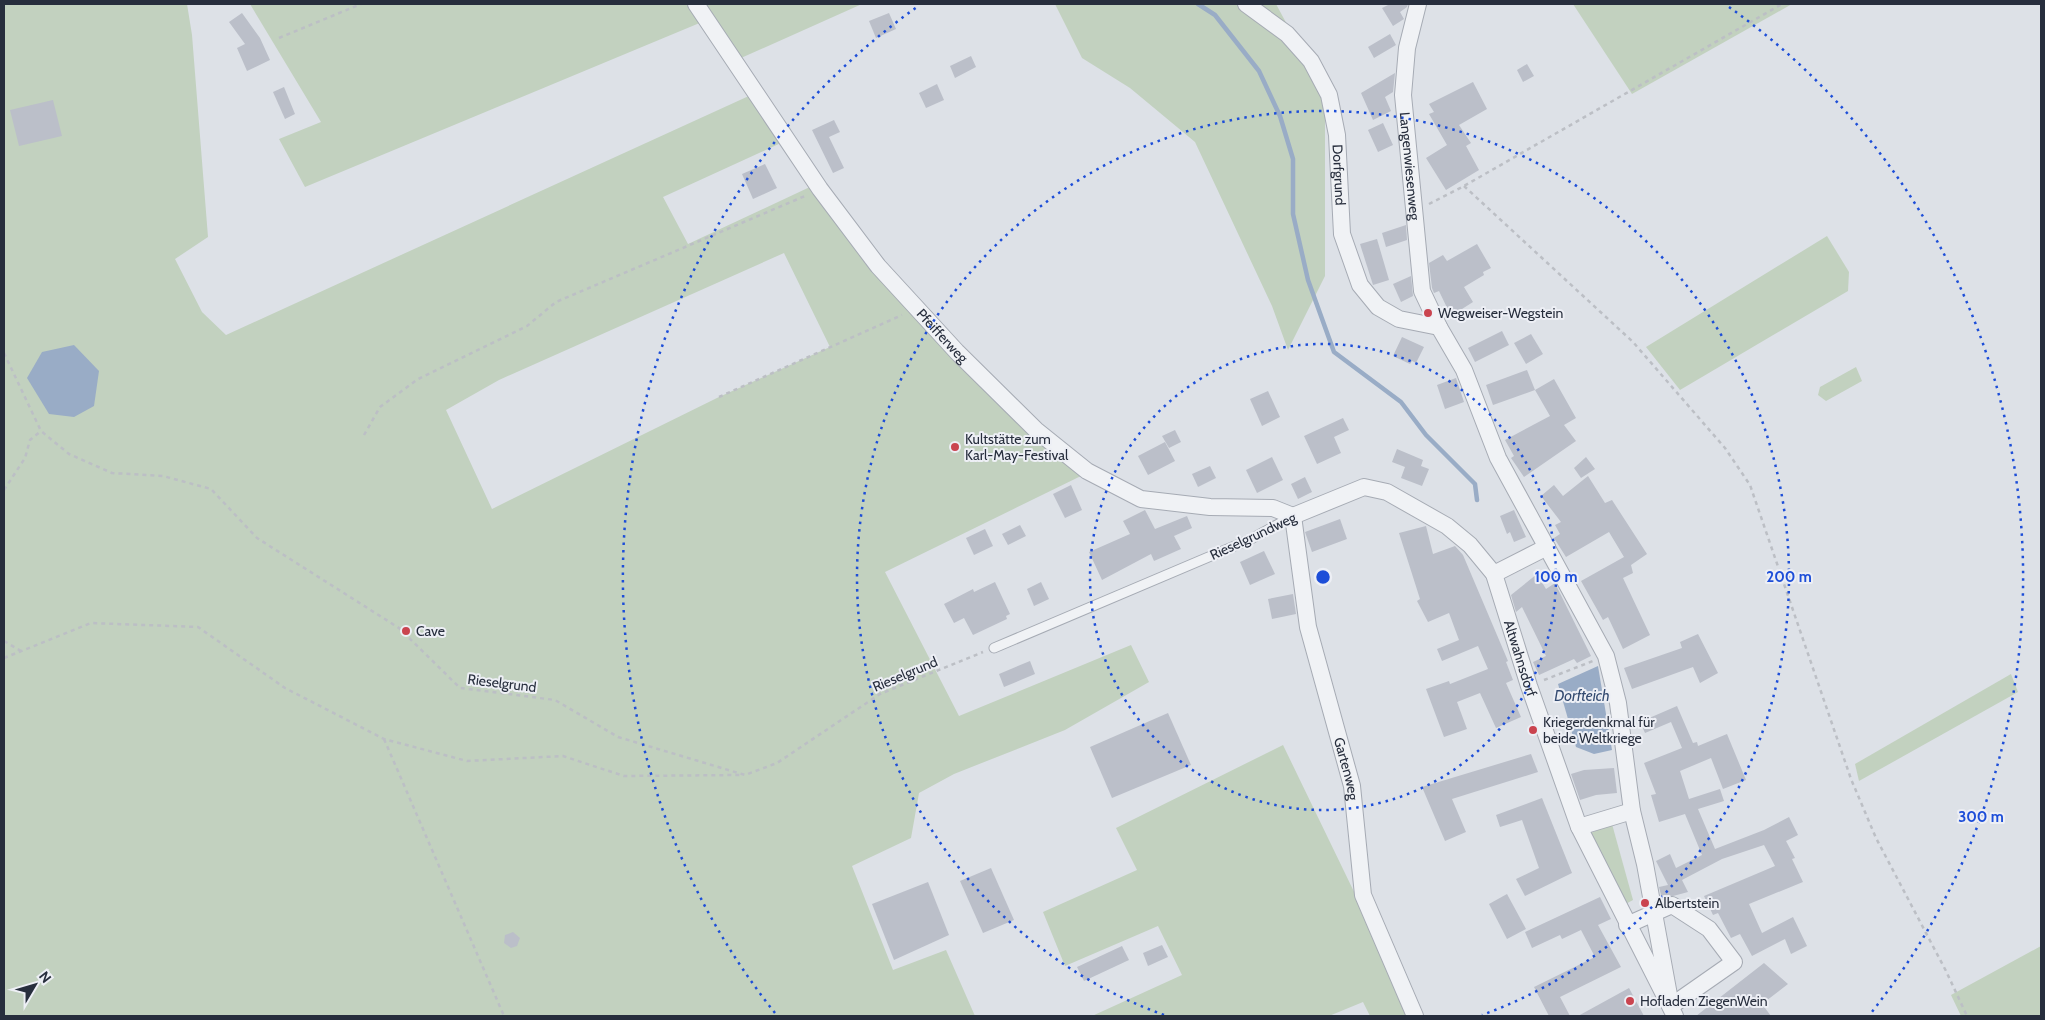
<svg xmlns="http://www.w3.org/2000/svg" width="2045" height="1020" font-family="Cabin,sans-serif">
  <rect width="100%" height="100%" fill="#dde1e7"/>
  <g fill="#c2d1bf" fill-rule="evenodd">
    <path d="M4,4h183l5,31 16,202 -33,22 27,53 24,23 525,-240 32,47 -120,55 25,47 124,-58 271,289 -198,97 74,144 172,-71 18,37 -84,48 -111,44 -35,19 -8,45 -59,28 41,104 53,-20 29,66h-969l-2,-2zM784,253l46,94 -111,50 -227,112 -46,-99 53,-30z"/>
    <path d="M250,4h612l-121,54 -39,-36 -397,165 -26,-48 42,-17z"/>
    <path d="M1055,4h221l49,91v181l-37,74 -16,-44 -77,-164 -65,-54 -48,-30z"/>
    <path d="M1573,4h219l-160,90z"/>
    <path d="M1827,236l22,36 -1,19 -168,99 -34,-43z"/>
    <path d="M1856,367l6,14 -36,20 -8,-6 2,-8z"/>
    <path d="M2011,674l7,18 -159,89 -4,-17z"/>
    <path d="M1283,745l75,155 52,116h-40l-7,-14 -34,14h-237l90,-41 -24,-49 -93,40 -22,-54 94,-42 -21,-42z"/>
    <path d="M1612,824l21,76 -11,6 -34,-72z"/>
    <path d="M2041,946v70h-80l-10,-21z"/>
  </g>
  <g fill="#99acc6">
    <path d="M74,345l25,26 -5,35 -20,11 -25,-3 -22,-36 15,-26z"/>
    <path d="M1598,666l14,84 -18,4 -18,-7 -18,-63z"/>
  </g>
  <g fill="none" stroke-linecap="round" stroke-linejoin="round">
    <path stroke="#99acc6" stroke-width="4.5" d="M1198,4l17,11 44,56 21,45 13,43v55l15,66 26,72 67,50 25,33 49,49 2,16"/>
  </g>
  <g fill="#bbbfc9">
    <path d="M1390,4h18l-1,3 -7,5 4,7 -11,7 -11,-18z"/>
    <path d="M242,13l18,25 10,22 -23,11 -10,-23 8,-4 -16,-22z"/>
    <path d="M889,13l7,16 -20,9 -7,-17z"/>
    <path d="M1390,34l6,11 -22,13 -6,-11z"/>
    <path d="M971,56l5,11 -21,11 -5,-12z"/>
    <path d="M1527,64l7,12 -11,6 -6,-12z"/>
    <path d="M1395,73l-2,19 -8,5 6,14 -18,9 -12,-27z"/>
    <path d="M1473,82l14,27 -28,16 12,18 -5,3 13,24 -33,20 -20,-32 21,-13 -18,-31 5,-2 -5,-8z"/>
    <path d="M937,84l7,16 -18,8 -7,-15z"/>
    <path d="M284,87l11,27 -10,5 -12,-27z"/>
    <path d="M53,100l9,36 -43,10 -9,-36z"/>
    <path d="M834,120l6,12 -11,5 15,31 -11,5 -21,-43z"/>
    <path d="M1383,123l10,22 -15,7 -10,-22z"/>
    <path d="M765,164l12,24 -24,11 -11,-25z"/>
    <path d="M1406,225l1,15 -21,7 -4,-14z"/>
    <path d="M1377,239l12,41 -16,5 -13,-41z"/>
    <path d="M1477,244l14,24 -8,4 1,3 -20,12 9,15 -22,14 -12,-25 -5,2 -2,-5 -3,-25 14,-8 4,6z"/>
    <path d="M1411,276l2,20 -12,6 -8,-18z"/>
    <path d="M1502,331l7,14 -34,17 -7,-14z"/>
    <path d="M1531,334l12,20 -17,10 -12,-21z"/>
    <path d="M1402,337l22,10 -8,16 -4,-2 -2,3 -17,-8z"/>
    <path d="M1527,370l8,20 -42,15 -7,-20z"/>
    <path d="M1456,378l8,24 -19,7 -8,-24z"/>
    <path d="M1554,379l22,39 -12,7 12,16 -52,36 -13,-19 3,-2 -9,-16 45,-24 -15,-26z"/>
    <path d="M1268,391l12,26 -18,9 -12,-27z"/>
    <path d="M1343,418l6,12 -15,7 7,16 -24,11 -13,-28z"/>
    <path d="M1175,430l6,12 -12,6 -7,-12z"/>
    <path d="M1165,442l10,19 -27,14 -10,-19z"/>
    <path d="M1397,449l26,11 -2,6 8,3 -7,17 -21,-8 4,-11 -13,-5z"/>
    <path d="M1272,457l11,23 -26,13 -11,-23z"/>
    <path d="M1586,457l9,12 -14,9 -7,-10z"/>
    <path d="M1210,466l6,12 -18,9 -6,-13z"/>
    <path d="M1588,476l17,27 7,-3 35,54 -16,11 2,8 -10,5 27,57 -27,14 -15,-32 -5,3 -22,-39 43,-24 -15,-25 -43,25 -12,-19 6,-4 -5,-9 6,-3 -20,-26 13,-11 9,11z"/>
    <path d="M1305,477l7,15 -14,7 -7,-15z"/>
    <path d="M1071,485l11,25 -17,8 -12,-24z"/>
    <path d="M1145,510l10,19 32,-13 5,12 -18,8 7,13 -27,12 -3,-7 -49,26 -13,-28 41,-18 -7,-13z"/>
    <path d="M1514,510l12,27 -12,5 -4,-10 -3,2 -7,-18z"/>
    <path d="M1340,519l7,20 -35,13 -7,-20z"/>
    <path d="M1020,525l6,11 -18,9 -6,-11z"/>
    <path d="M1426,526l7,28 22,-8 8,9 45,106 -2,1 7,18 -7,3 15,34 -25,11 -16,-35 -23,9 10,27 -23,8 -18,-48 23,-8 1,3 38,-15 -10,-23 -36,15 -5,-12 22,-9 -10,-27 -21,9 -11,-21 3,-2 -21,-66z"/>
    <path d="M985,529l8,17 -19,9 -8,-17z"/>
    <path d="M1264,551l11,23 -25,11 -10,-23z"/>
    <path d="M1537,574l9,15 9,-6 36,73 -14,7 -3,-4 -35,16 -6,-13 13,-6 -24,-49 -6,5 -5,-17z"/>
    <path d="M995,582l15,32 -4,2 1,3 -34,16 -9,-17 -10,5 -10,-19 29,-15 1,3z"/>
    <path d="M1041,582l8,17 -15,7 -7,-17z"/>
    <path d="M1293,594l3,20 -24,5 -4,-20z"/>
    <path d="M1698,634l20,39 -18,10 -7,-16 -61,22 -8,-21 58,-20 -2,-6z"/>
    <path d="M1030,661l5,13 -31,13 -5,-13z"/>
    <path d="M1677,706l16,37 4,-1 1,4 29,-12 19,46 -23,9 -12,-31 -31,13 9,28 31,-10 4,12 -26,8 17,40 49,-19 25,-13 9,18 -12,6 9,17 -3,1 11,23 -54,22 13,29 31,-16 14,29 -16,8 -6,-15 -33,17 -12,-22 -9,4 -13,-25 -5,2 -9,-19 71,-30 -11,-21 -42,14 -40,21 6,12 -26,7 -3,-12 9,-2 -12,-24 14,-7 6,14 26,-13 -17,-41 -26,8 -8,-27 5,-1 -12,-31 38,-15 -11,-26 -26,11 -5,-11z"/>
    <path d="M1168,713l23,52 -79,33 -22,-51z"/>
    <path d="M1531,754l7,18 -86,27 14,33 -21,9 -23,-54z"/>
    <path d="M1614,768l3,25 -21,2 -16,5 -9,-26 13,-4z"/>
    <path d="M1542,798l30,75 -47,23 -9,-17 23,-11 -17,-48 -22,7 -4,-12z"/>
    <path d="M991,868l23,52 -31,13 -23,-52z"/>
    <path d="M928,882l21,53 -55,25 -22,-56z"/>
    <path d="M1507,894l19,35 -19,10 -18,-35z"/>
    <path d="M1600,897l11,22 -13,6 23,42 -61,30 10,19h-21l-15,-29 61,-30 -14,-27 -19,9 -2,-4 -28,13 -7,-16z"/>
    <path d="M513,932l7,6 -3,8 -6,2 -7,-5 1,-8z"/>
    <path d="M1162,945l6,12 -20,9 -5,-13z"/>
    <path d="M1122,946l7,14 -45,21 -7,-14z"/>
    <path d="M1764,963l24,21 -26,20 9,12h-75z"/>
    <path d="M1629,988l15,28h-66z"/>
  </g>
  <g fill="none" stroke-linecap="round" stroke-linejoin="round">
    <g stroke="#a6abb4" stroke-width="11">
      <path id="service" d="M994,648l257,-109 42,-23"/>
    </g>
    <g stroke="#a6abb4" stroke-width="18">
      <g id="minor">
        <path id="s1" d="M696,4l124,185 58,77 79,86 79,78 51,41 54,28 69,8 63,1 20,8"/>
        <path id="s2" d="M1246,4l41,30 24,27 18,34 8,40 5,99 18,51 18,22 21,12 40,8"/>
        <path id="s3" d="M1418,4l-11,44 -4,47 19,196 17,36 25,43 34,88 108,198 12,47 14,108 13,53 26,142"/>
        <path id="s4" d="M1293,516l71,-29 23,5 60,34 23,19 24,29 35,112 50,141 96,189"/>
        <path id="s5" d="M1293,516l15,111 44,159 11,109 52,121"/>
        <path d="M1494,574l53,-27"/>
        <path d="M1579,827l53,-16"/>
        <path d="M1627,925l45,-20 37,24 25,33 -63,44"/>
      </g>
    </g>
    <g stroke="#bcbfc5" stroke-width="2.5" stroke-dasharray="4 4" stroke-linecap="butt">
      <path d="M279,38l82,-34"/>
      <path d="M1464,186l169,156 92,106 25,37 101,294 25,59 70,133 21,45"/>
      <path d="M1429,204l35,-18 318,-182"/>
      <path d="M4,353l37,78 28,23 43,19 51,3 48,13 46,49 142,90 61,60 95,12 63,37 127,38 32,-12 103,-69 103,-42"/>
      <path d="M719,397l183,-82"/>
      <path d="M364,435l16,-28 38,-28 109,-53 29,-24 249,-106"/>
      <path d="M4,490l21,-32 5,-18 11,-9"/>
      <path d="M4,641l17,10"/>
      <path d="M4,658l87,-35 107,4 87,61 99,51 83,22 96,-5 61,20 117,-1"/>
      <path d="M1544,680l49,-19"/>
      <path d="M384,739l120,277"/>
    </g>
    <use href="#service" stroke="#f0f2f5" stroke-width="9"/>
    <use href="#minor" stroke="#f0f2f5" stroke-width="16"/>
  </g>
  <g fill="none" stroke="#1d4ed8" stroke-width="2.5" stroke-dasharray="2.5 5">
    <circle cx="1323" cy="577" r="233"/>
    <path d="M1164 1015A466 466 0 1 1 1482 1015"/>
    <path d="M775 1013A700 700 0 0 1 917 7M1729 7A700 700 0 0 1 1871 1013"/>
  </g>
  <g fill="#ca444f" stroke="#edeff5" stroke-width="2">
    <circle cx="1428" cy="313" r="5"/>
    <circle cx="955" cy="447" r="5"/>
    <circle cx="406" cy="631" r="5"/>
    <circle cx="1533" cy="730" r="5"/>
    <circle cx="1645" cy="903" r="5"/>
    <circle cx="1630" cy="1001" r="5"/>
  </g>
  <g text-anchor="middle" stroke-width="4" stroke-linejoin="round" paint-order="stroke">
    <g font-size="14" fill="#272e3d" stroke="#edeff5">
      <text dy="5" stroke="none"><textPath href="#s3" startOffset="164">Langenwiesenweg</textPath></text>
      <text dy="5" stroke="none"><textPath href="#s2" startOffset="206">Dorfgrund</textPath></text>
      <text dy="5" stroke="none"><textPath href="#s1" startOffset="414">Pfeifferweg</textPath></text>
      <text transform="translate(1253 536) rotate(-25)" y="5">Rieselgrundweg</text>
      <text dy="5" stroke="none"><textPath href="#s4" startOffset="325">Altwahnsdorf</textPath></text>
      <text transform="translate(905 674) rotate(-23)" y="5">Rieselgrund</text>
      <text transform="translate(502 683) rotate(7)" y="5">Rieselgrund</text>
      <text dy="5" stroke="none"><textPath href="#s5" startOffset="259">Gartenweg</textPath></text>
    </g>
    <g font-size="14" fill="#272e3d" stroke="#edeff5" text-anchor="start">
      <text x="1438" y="318">Wegweiser-Wegstein</text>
      <text x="965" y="444">Kultstätte zum<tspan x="965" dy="16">Karl-May-Festival</tspan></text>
      <text x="416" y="636">Cave</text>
      <text x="1543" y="727">Kriegerdenkmal für<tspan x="1543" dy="16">beide Weltkriege</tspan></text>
      <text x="1655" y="908">Albertstein</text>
      <text x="1640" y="1006">Hofladen ZiegenWein</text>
    </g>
    <g font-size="15" font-style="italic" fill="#334a70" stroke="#edeff5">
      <text x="1582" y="701">Dorfteich</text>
    </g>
  </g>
  <circle cx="1323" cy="577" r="8" fill="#1d4ed8" stroke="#edeff5" stroke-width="2.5"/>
  <g font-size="15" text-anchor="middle" font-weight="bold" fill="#1d4ed8" stroke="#edeff5" stroke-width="4" stroke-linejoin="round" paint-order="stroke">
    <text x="1556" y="582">100 m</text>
    <text x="1789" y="582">200 m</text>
    <text x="1981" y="822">300 m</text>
  </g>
  <rect width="2045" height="1020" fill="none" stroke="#272e3d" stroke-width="10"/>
  <g transform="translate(35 985) rotate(52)" stroke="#edeff5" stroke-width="4" paint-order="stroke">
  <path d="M0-4L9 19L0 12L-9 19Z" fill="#272e3d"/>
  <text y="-8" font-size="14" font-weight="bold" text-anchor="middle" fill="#272e3d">N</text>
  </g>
</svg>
